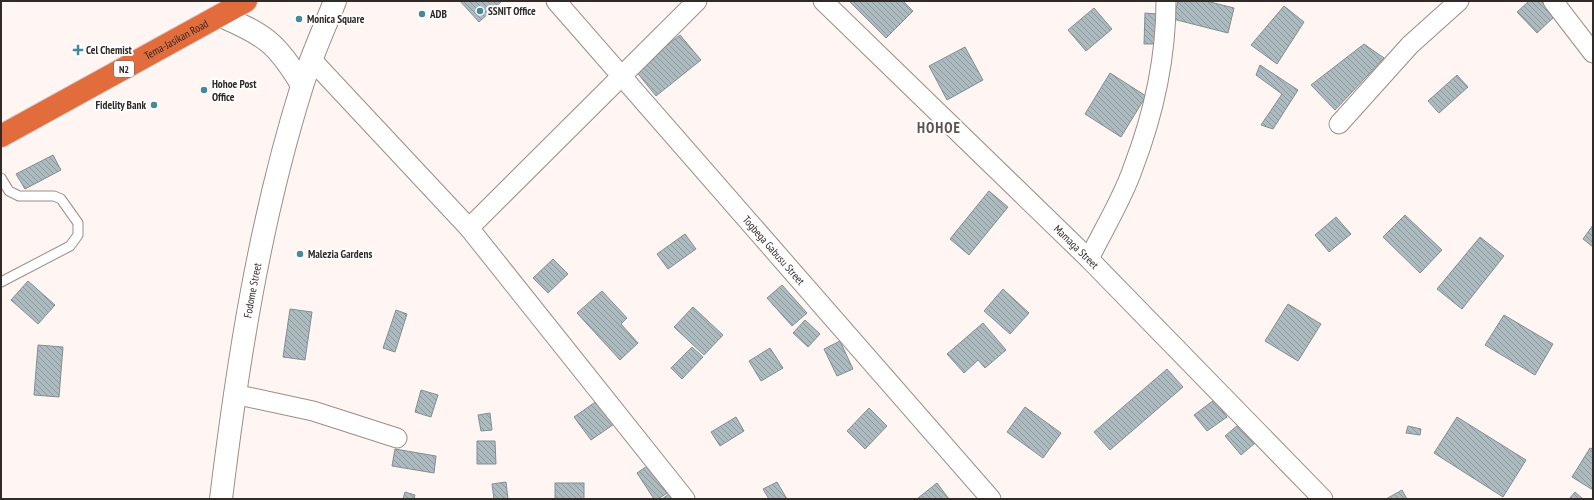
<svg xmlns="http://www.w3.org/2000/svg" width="1594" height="500" font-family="'PT Sans Narrow',sans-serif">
  <defs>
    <pattern id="building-back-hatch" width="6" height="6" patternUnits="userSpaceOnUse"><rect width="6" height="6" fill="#acbbbf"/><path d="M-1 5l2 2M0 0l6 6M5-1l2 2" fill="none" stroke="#8c989b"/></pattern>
  </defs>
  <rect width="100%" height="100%" fill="#fff6f3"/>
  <g fill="url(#building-back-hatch)" stroke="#818f93">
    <path d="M460,1h42l-23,21z"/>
    <path d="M849,1h54l10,10 -27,27z"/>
    <path d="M1178,1h28l28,7 -6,25 -55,-14z"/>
    <path d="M1529,1h12l14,15 -18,17 -20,-21z"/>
    <path d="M1284,6l20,16 -27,42 -26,-19z"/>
    <path d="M1094,8l18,21 -26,22 -18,-21z"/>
    <path d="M1145,13l12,1 -2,30h-11z"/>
    <path d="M680,35l21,25 -45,36 -21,-26z"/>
    <path d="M1364,44l20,14 -49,52 -24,-25z"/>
    <path d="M965,47l18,33 -36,20 -18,-34z"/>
    <path d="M1260,65l38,25 -25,39 -12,-4 21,-31 -26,-19z"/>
    <path d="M1110,73l36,23 -25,41 -36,-23z"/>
    <path d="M1457,75l11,12 -29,26 -11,-12z"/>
    <path d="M53,155l8,15 -36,19 -9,-15z"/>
    <path d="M989,191l19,16 -39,48 -19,-16z"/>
    <path d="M1405,215l37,35 -22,23 -37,-36z"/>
    <path d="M1336,217l15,17 -22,18 -14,-17z"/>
    <path d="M1593,225v22l-10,-8z"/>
    <path d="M685,234l11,15 -28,20 -11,-15z"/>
    <path d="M1480,237l24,19 -42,53 -25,-20z"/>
    <path d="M553,259l15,15 -20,19 -15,-15z"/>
    <path d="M28,281l27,24 -17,19 -27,-24z"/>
    <path d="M782,285l25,28 -15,13 -25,-28z"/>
    <path d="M1003,289l26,24 -19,21 -26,-23z"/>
    <path d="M602,291l25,27 -6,6 17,19 -18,17 -43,-47z"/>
    <path d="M1288,304l33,20 -23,37 -33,-20z"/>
    <path d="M693,307l30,28 -19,20 -30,-28z"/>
    <path d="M290,309l22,3 -7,48 -22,-3z"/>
    <path d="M396,310l11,4 -12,38 -12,-4z"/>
    <path d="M1504,315l49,29 -18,31 -50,-30z"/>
    <path d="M805,320l15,14 -12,13 -15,-14z"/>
    <path d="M983,323l23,27 -21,18 -7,-8 -14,13 -17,-19z"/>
    <path d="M840,341l13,28 -16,7 -13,-27z"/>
    <path d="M38,345l25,2 -4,50 -25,-2z"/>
    <path d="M692,347l11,10 -21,22 -11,-11z"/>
    <path d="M770,348l13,20 -22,13 -12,-20z"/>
    <path d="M1167,369l16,18 -73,63 -16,-18z"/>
    <path d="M421,390l17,5 -7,22 -16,-5z"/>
    <path d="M601,398l16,24 -26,18 -17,-23z"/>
    <path d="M1214,400l13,17 -20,14 -13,-16z"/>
    <path d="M1025,407l36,26 -18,25 -36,-26z"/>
    <path d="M869,408l18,18 -22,23 -18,-18z"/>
    <path d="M490,413l2,17 -11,1 -3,-16z"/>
    <path d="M736,417l8,14 -24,15 -9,-14z"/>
    <path d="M1457,417l69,43 -23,37 -69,-44z"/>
    <path d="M1238,425l17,18 -14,12 -16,-19z"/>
    <path d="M1408,426l13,3 -1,6 -14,-2z"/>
    <path d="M477,441h18l1,23h-19z"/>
    <path d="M1590,448l3,1v41l-21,-13z"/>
    <path d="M395,449l41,7 -2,17 -42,-7z"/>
    <path d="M653,462l19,28 -14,9h-4l-17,-26z"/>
    <path d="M506,482l2,17h-14l-2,-15z"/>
    <path d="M777,482l10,17h-18l-6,-10z"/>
    <rect x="555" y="483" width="29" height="16"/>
    <path d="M937,483l12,16h-30l-1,-1z"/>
    <path d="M1402,490l5,9h-21z"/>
    <path d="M405,492l10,3 -1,4h-11z"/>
    <path d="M672,492l5,7h-15z"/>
    <path d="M1575,492l8,7h-14z"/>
  </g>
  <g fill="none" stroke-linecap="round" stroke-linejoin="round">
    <g stroke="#9a8d88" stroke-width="11">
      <path id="lane" d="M1,178l8,13 10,5h35l7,3 17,24v12l-8,11 -69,36"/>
    </g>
    <g stroke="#9a8d88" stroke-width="21">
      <g id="street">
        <path id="s1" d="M556,1l435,498"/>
        <path id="s2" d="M823,1l266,258 234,240"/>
        <path d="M1553,1l40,52"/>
        <path d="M311,59l158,169 216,271"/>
        <path d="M1339,124l71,-79 49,-44"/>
        <path d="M469,228l228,-227"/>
        <path d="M1089,259c14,-29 34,-61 44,-91 20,-52 33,-111 33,-167"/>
        <path d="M234,394l79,17 84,27"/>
      </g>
    </g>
    <g stroke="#9a8d88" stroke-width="24">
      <g id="secondary">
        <path d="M221,16c44,19 56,27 81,69"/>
        <path id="s3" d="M221,499c17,-139 39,-279 81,-413 9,-29 22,-57 33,-85"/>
      </g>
    </g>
    <g stroke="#d6d4d4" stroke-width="24">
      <g id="highway">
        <path id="s4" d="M1,136l245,-135"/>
      </g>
    </g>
    <use href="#lane" stroke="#fff" stroke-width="9"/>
    <use href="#street" stroke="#fff" stroke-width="19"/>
    <use href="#secondary" stroke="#fff" stroke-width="22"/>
    <use href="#highway" stroke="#e26c3b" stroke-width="22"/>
  </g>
  <g fill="#468999" stroke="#fff" stroke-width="1.5">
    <circle cx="480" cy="11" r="4"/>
    <circle cx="422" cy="14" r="4"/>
    <circle cx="299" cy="19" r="4"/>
    <path d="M76 44h4v4h4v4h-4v4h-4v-4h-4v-4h4z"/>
    <circle cx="204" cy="90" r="4"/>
    <circle cx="154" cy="105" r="4"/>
    <circle cx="300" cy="254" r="4"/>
  </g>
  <g text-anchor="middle" stroke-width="4" stroke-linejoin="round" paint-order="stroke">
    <rect fill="#fff" stroke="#6e6a68" stroke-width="1" x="114" y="61" width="20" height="16" rx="3"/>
    <g font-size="10" font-weight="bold" fill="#302a28">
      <text x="124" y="73">N2</text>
    </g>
    <g font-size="11" font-weight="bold" fill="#302a28" stroke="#fff" text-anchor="start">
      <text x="488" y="15">SSNIT Office</text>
      <text x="430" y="18">ADB</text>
      <text x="307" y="23">Monica Square</text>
      <text x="86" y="54">Cel Chemist</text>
      <text x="212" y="88">Hohoe Post<tspan x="212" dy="13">Office</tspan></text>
      <text x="146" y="109" text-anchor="end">Fidelity Bank</text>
      <text x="308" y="258">Malezia Gardens</text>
    </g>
    <g font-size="11" fill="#302a28" stroke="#fff">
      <text dy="4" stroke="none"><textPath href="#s4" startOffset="200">Tema-Jasikan Road</textPath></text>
      <text dy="4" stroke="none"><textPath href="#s2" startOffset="353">Mamaga Street</textPath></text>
      <text dy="4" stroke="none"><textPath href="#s1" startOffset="331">Togbega Gabusu Street</textPath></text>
      <text dy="4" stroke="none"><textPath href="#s3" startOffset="211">Fodome Street</textPath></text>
    </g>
    <g font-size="15" font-weight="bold" letter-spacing="1" fill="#5e524e" stroke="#fff">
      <text x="939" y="133">HOHOE</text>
    </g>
  </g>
  <rect width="1594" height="500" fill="none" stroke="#302a28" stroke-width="4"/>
</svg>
